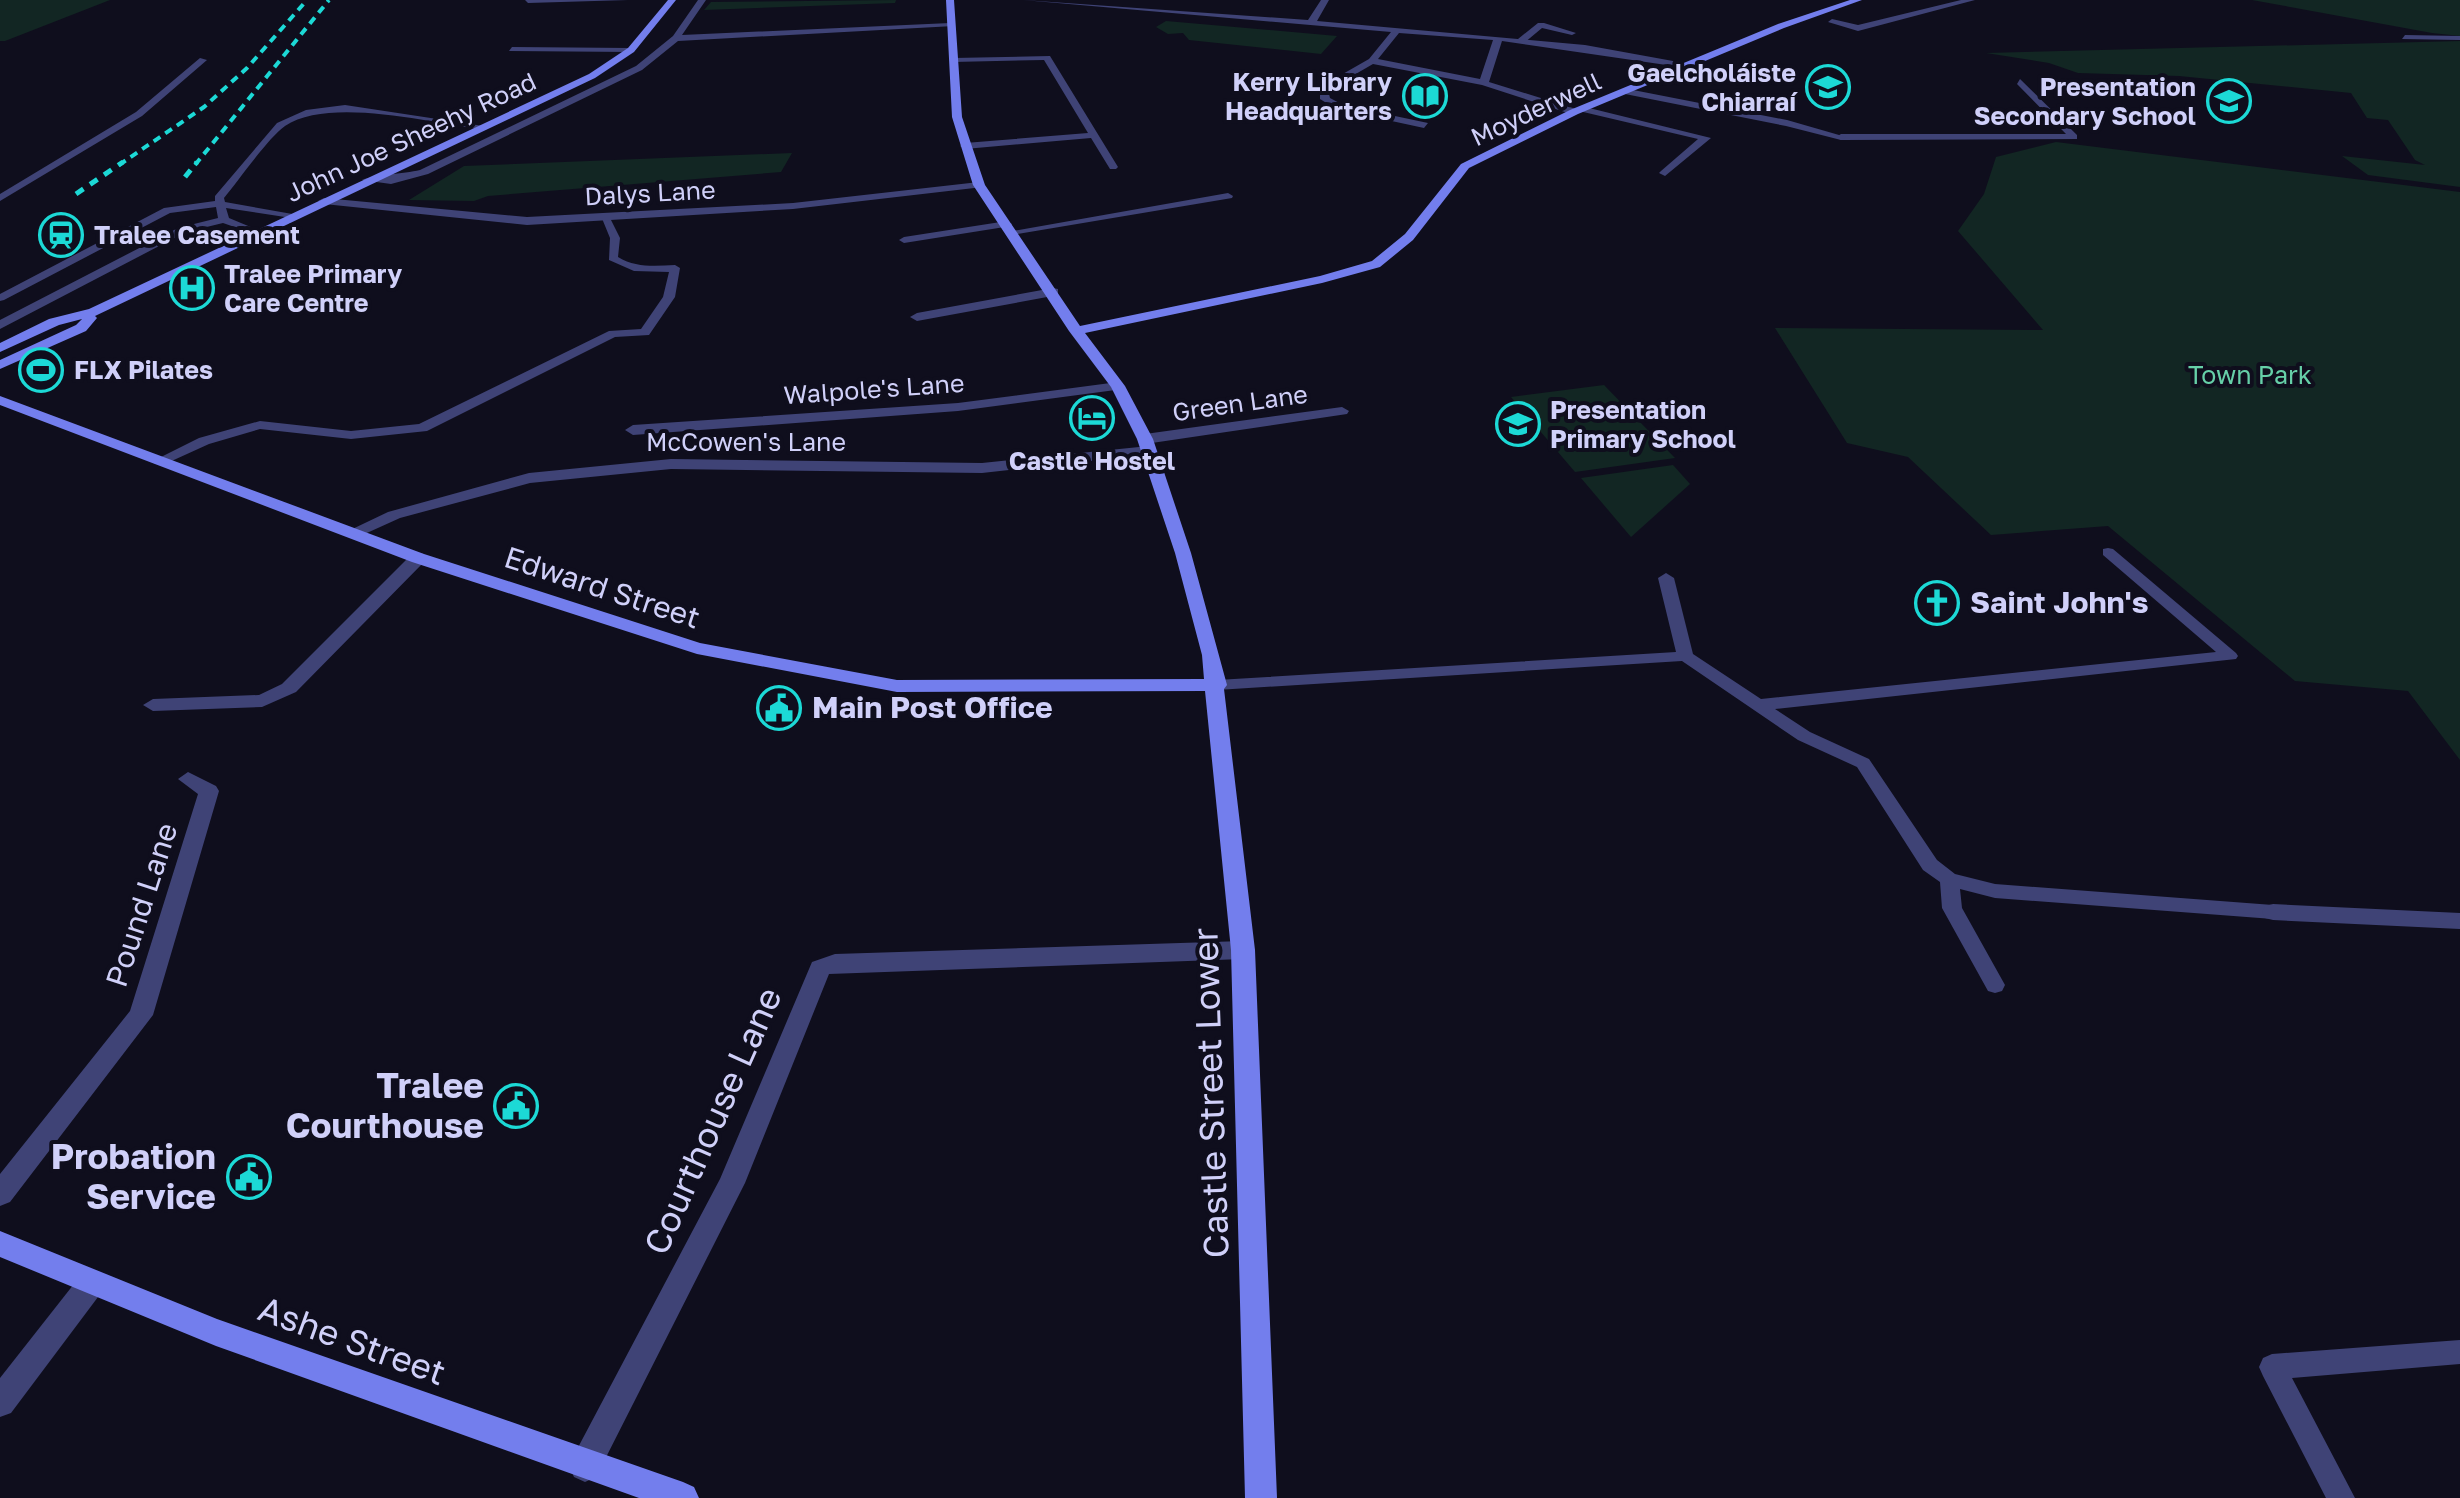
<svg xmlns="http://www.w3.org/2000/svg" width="2460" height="1498" font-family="'Golos Text',sans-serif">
  <rect width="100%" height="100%" fill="#0f0e1d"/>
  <g fill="#122623">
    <path d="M0,0h110l-105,41h-5z"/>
    <path d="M896,0l-1,3 -191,7 7,-8z"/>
    <path d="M2252,0h208v36l-28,-3z"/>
    <path d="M1166,21l171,15 -16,18 -132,-14 -6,-7 -15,1 -12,-7z"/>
    <path d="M2460,41v146l-92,-12 -26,-19 83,9 -10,-5 -27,-40 -21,-2 -16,-25 -172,-17 -101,-3 -29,-10 -63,-10z"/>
    <path d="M2056,142l404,50v568l-52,-69 -113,-10 -187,-155 -117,9 -83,-78 -61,-14 -72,-115 268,2 -85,-99 26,-37 12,-37z"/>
    <path d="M792,153l-11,19 -293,24 -14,5 -65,-1 55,-34z"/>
    <path d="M1604,385l71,73 -100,14 -64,-75z"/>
    <path d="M1673,465l17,19 -59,53 -50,-59z"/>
  </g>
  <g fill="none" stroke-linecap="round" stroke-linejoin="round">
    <g fill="#3f4376" fill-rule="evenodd">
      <path d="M525,0h103l-100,3z"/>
      <path d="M1538,23h6l32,10 -4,2 -30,-7 -18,15h-6v-4z"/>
      <path d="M2405,35l55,1v4l-58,-1z"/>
      <path d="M512,47l119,1 4,2 -4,2 -122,-1z"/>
      <path d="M1050,56l68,111 -2,2h-6l-19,-31 -126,11 -5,-3 5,-3 123,-10 -44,-73 -91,2 -4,-2 4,-2z"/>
      <path d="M200,58l7,2 -65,56 -142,85v-7l136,-82z"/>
      <path d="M2020,79l57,56v4l-236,1 -5,-3 5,-3h225l-49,-50z"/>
      <path d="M345,105l145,22 -5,3c-52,-7 -156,-34 -200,-4 -16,11 -47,55 -61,72l1,4 73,13v4l-72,-11 3,10 36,15 -5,3 -37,-13 -37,9 -186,97v-9l178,-92 40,-10 -2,-11 -46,6 -166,87 -4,1v-7l164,-86 51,-7v-5l62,-73 29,-13z"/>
      <path d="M1228,193l5,3 -1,2 -220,37 -5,-3z"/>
      <path d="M601,216h8l11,22 -2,19c18,11 37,9 57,8l5,3 -5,29 -26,38 -34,2 -188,94 -76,8 -91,-10 -51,15 -44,20h-10l-2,-3 46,-23 61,-17 91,10 68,-7 190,-93 32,-2 22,-32 6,-25 -35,-1 -25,-11 1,-22z"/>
      <path d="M1007,221l5,3 -1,2 -107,17 -5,-3 5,-3z"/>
      <path d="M2108,548l5,1 123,104 2,3 -2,3 -461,50 35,23 59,27 68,101 18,14 40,10 278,21 7,2 3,5 -3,5 -7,2 -278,-21 -35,-9 2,19 43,77 -3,6 -7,2 -7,-2 -46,-83 -2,-26 -17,-12 -66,-103 -59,-27 -116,-79 -465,29 -8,-5 8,-5 459,-28 -18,-74 8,-5 8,5 19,76 68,45 455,-47 -113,-97v-6z"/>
      <path d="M2460,1340v24l-168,14 63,120h-29l-63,-122 -4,-9 4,-9 9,-4z"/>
    </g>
    <g fill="#3f4376" fill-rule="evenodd">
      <path d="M698,0h8l-24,35 268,-12 4,3 -276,15 -36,29 -214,104 -37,10 -29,-4c11,-5 42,-6 58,-10l216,-104 37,-30z"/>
      <path d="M1023,0l285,20 13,-20h8l-12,21 268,24 99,18 3,5 -185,-27 -13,41 87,27 5,-3 130,32 -46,38 -6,-3 2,-2 37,-32 -119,-28 -5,4 -92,-30 -109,-21 -45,26 2,8 13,7 85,18 -4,5 -88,-19 -16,-10v-12l49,-28 22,-27zM1399,33l94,7 -13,39 -102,-20z"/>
      <path d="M1961,0h14l-117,31 -30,-9 4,-3 26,6z"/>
      <path d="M1628,89l159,31 59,17 -5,3 -55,-14 -161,-32z"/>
      <path d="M979,182l6,3 -2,2 -190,22 -266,16 -203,-21 -6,-3 6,-3 203,19 266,-14z"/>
      <path d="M1053,288l5,1v6l-141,26 -7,-4 7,-4z"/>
      <path d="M1118,382l5,1v6l-165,22 -325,24 -8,-5 8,-5 325,-22z"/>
      <path d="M1342,407l7,4 -2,3 -202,30 -8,-5 8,-5z"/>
      <path d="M1149,446l8,5 -3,3 -172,19 -311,-4 -141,14 -130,35 -42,19 -6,1 -8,-5 44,-21 141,-39 142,-14 311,4z"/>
      <path d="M418,553l6,1v8l-128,130 -34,15 -109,4 -10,-6 10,-6 106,-4 23,-11 130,-130z"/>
      <path d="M188,772l28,14 3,5 -66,224 -143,187 -10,4v-32l130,-163 68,-217 -20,-15z"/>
      <path d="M2273,904l187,9v16l-187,-9 -8,-2 -3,-6 3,-6z"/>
      <path d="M1243,941l8,3 4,6 -4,6 -8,3 -414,15 -84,209 -149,294 -11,5 -11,-5 -5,-11 5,-11 146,-276 92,-217 23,-8z"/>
      <path d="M91,1271l10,4 4,9 -4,9 -90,120 -11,4v-39l81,-103z"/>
    </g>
    <g fill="#737eed" fill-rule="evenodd">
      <path d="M668,0h8l-42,52 -39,26 -500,238 2,2 -11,13 -86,38v-9l76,-35 6,-6 -23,6 -59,27v-9l49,-24 40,-10 500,-235 39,-26z"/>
      <path d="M946,0h8l8,117 23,68 95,141 240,-50 52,-15 33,-27 56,-70 109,-54 208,-86 72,-24h12l-78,28 -206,86 -109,54 -56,72 -33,27 -58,16 -237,50 40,53 28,53 38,114 36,132 -3,4 31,261 22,548h-32l-14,-548 -26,-259 -308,1 -200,-38 -285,-92 -412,-157v-9l424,158 276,89 197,37 307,-1 -2,-24 -27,-102 -38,-114 -26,-52 -42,-56 -96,-146 -21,-68z"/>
      <path d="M0,1231l217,88 466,163 11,5 5,11h-60l-423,-152 -216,-89z"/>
    </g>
    <g stroke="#1cd9d6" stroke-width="4" stroke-dasharray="8 6" stroke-linecap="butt">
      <path d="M119,165l85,-58 43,-39 60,-68"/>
      <path d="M195,165l134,-165"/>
    </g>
    <g stroke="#1cd9d6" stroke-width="5" stroke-dasharray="9 8" stroke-linecap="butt">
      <path d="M185,177l12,-15"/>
      <path d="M76,194l47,-32"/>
    </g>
  </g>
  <defs>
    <g id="school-ring" transform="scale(2.25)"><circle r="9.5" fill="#0f0e1d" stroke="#1cd9d6" stroke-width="1.5"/><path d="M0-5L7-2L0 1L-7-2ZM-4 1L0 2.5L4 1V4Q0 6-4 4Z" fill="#1cd9d6"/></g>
    <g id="library-ring" transform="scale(2.25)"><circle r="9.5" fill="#0f0e1d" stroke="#1cd9d6" stroke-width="1.5"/><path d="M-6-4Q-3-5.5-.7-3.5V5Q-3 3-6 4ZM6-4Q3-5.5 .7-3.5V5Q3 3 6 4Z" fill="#1cd9d6"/></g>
    <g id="station-ring" transform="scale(2.25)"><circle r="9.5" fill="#0f0e1d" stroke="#1cd9d6" stroke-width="1.5"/><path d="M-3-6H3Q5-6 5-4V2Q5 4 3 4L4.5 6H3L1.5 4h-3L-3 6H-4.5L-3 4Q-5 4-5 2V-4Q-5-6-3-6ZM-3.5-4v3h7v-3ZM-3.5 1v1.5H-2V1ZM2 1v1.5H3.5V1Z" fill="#1cd9d6"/></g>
    <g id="hospital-ring" transform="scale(2.25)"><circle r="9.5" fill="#0f0e1d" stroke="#1cd9d6" stroke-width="1.5"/><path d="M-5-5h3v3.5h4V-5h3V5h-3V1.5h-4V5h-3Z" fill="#1cd9d6"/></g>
    <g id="stadium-ring" transform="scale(2.25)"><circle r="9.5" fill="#0f0e1d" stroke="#1cd9d6" stroke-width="1.5"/><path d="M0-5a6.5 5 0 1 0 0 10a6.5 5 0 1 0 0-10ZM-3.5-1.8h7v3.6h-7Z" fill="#1cd9d6"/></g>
    <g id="hotel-ring" transform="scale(2.25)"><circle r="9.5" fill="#0f0e1d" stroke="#1cd9d6" stroke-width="1.5"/><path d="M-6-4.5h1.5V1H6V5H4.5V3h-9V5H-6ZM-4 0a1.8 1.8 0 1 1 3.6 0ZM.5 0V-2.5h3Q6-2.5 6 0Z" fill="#1cd9d6"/></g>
    <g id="church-ring" transform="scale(2.25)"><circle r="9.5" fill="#0f0e1d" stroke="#1cd9d6" stroke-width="1.5"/><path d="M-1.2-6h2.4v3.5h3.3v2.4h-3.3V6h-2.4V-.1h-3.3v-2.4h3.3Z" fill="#1cd9d6"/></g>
    <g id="civic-ring" transform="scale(2.25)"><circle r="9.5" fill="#0f0e1d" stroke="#1cd9d6" stroke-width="1.5"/><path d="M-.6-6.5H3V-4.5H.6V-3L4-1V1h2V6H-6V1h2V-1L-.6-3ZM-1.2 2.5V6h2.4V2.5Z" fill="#1cd9d6"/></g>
  </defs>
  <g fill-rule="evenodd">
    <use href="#school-ring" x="1828" y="87"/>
    <use href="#library-ring" x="1425" y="96"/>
    <use href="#school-ring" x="2229" y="101"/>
    <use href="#station-ring" x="61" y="235"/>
    <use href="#hospital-ring" x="192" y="288"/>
    <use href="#stadium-ring" x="41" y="370"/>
    <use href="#hotel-ring" x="1092" y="418"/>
    <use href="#school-ring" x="1518" y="424"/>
    <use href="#church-ring" x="1937" y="603"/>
    <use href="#civic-ring" x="779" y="708"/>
    <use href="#civic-ring" x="516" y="1106"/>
    <use href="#civic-ring" x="249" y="1177"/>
  </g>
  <g text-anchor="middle" stroke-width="8" stroke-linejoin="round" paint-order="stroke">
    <g font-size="25" font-weight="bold" fill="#d0d0f9" stroke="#0f0e1d" text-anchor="start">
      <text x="1796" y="82" text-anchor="end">Gaelcholáiste<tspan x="1796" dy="29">Chiarraí</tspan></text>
      <text x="1392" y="91" text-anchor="end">Kerry Library<tspan x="1392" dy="29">Headquarters</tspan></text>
      <text x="2196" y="96" text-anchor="end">Presentation<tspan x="2196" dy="29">Secondary School</tspan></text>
      <text x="94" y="244">Tralee Casement</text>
      <text x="224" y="283">Tralee Primary<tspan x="224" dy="29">Care Centre</tspan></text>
      <text x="74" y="379">FLX Pilates</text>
      <text x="1550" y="419">Presentation<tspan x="1550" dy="29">Primary School</tspan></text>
      <text x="1092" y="470" text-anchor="middle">Castle Hostel</text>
    </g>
    <g font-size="25" fill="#d0d0f9" stroke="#0f0e1d">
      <text transform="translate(1536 109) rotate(-25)" y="9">Moyderwell</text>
      <text transform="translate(411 137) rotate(-25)" y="9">John Joe Sheehy Road</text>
      <text transform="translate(650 193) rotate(-3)" y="9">Dalys Lane</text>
      <text transform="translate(874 389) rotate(-4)" y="9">Walpole's Lane</text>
      <text transform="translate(1240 403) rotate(-8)" y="9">Green Lane</text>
      <text x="746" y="451">McCowen's Lane</text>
    </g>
    <g font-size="25" fill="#66cfa8" stroke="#0f0e1d">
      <text x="2250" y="384">Town Park</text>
    </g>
    <g font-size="30" fill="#d0d0f9" stroke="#0f0e1d">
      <text transform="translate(602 588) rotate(18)" y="10">Edward Street</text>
      <text transform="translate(142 905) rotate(-72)" y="10">Pound Lane</text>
    </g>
    <g font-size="30" font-weight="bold" fill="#d0d0f9" stroke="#0f0e1d" text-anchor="start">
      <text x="1970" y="613">Saint John's</text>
      <text x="812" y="718">Main Post Office</text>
    </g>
    <g font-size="35" font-weight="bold" fill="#d0d0f9" stroke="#0f0e1d" text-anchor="end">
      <text x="484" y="1098">Tralee<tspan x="484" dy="40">Courthouse</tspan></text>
      <text x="216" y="1169">Probation<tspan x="216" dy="40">Service</tspan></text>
    </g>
    <g font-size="35" fill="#d0d0f9" stroke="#0f0e1d">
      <text transform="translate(1211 1093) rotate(-92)" y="12">Castle Street Lower</text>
      <text transform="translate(713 1121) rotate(-66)" y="12">Courthouse Lane</text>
      <text transform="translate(352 1341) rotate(20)" y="12">Ashe Street</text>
    </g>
  </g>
</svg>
